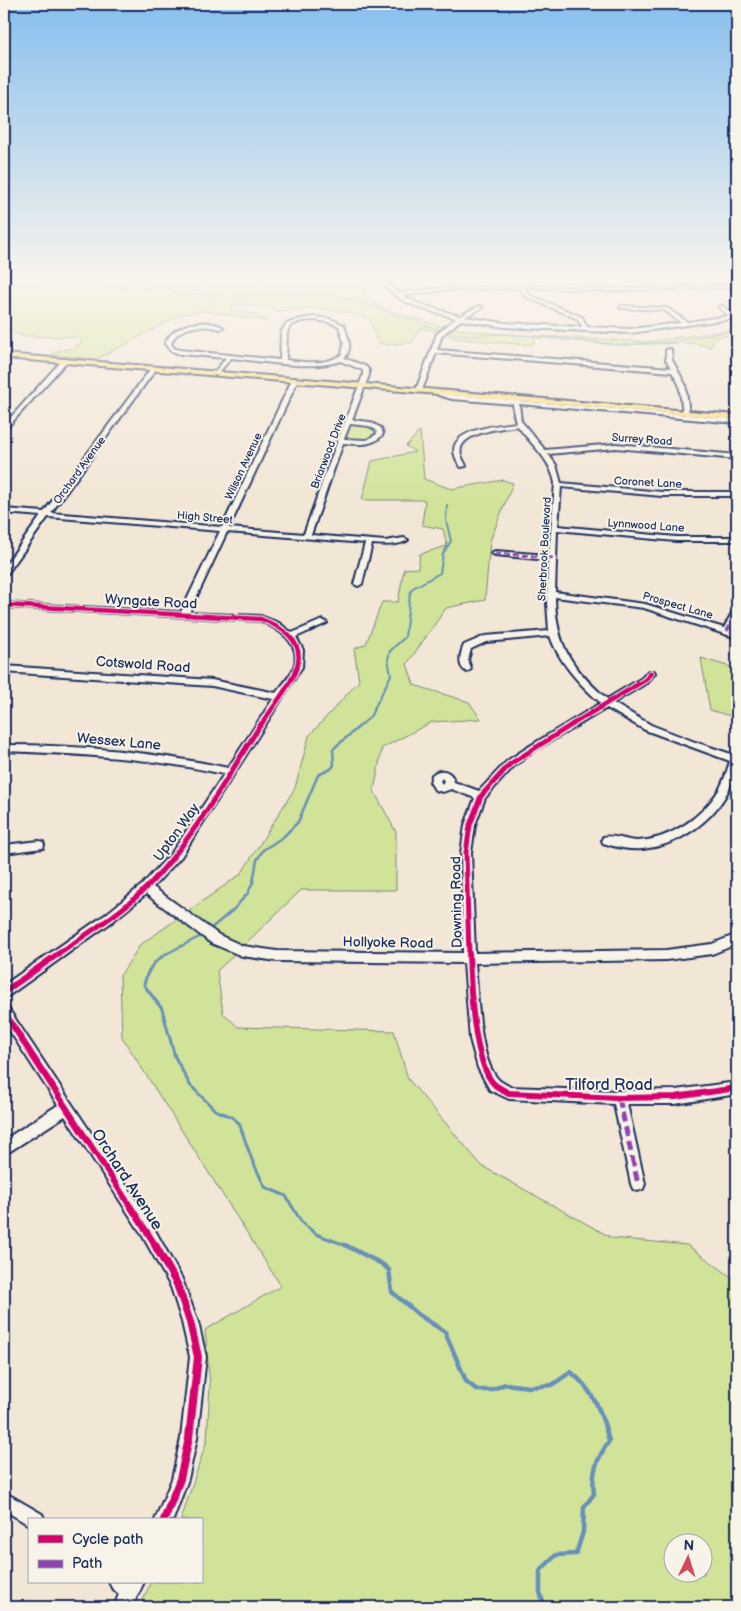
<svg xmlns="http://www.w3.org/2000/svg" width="741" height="1611" font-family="'Balsamiq Sans',sans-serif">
  <rect width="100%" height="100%" fill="#f2e6d6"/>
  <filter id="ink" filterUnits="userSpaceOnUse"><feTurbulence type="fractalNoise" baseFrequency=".02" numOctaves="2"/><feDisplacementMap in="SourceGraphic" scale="10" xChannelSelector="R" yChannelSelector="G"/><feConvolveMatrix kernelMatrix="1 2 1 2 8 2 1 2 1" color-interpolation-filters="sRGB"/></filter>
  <g filter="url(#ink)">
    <g fill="#d1e398" stroke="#76897b" fill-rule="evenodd">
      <path d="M4,280h137l42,5 38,-5h135l10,17 15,11 62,19 45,6 159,9 90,-13v5l-20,3 -7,10 -18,-4 -77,2 -70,-7h-10l-2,6 -8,1 -71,-7 -8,-5 -26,-5 -8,14 -24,3 -10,-2 -8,-24c-35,-12 -57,-11 -93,-8l-4,-3 -35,-4 -9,6 25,4 13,7 -64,-10 -20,3 -86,45 -46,-4c10,-8 21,-3 31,-13l-4,-5 -55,-1 -19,-7z"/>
      <path d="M349,422l21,2 11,7 -12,11 -27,-1z"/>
      <path d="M420,431l4,48 27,10 52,-9 10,3 -23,58 -5,59 -39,8 -39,56 7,21 55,17 12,17 -49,3 -50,26 -8,43 22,41v58h-95l-84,81 6,42 15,14 156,4 14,48 74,87 130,72 75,7 46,33 4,-4v333h-597l11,-25h50v-62h-20l26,-80 3,-55 -5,-55 76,-44 -159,-249 -2,-61 20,-31 101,-71 54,-86 14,-52 50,-55 -5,-32 12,-5 16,-42h16l6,-33 14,-1 2,-14 27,-8 -4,-17 -21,-4 3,-25h-63l10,-39 43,-9 -9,-6zM674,1544h30v30h-30z"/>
      <path d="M701,658l36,11v49l-27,-8z"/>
    </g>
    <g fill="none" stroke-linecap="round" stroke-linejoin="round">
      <path stroke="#6790ba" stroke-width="1" d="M4,283l92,1 36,5 38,-1 9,7 20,-1 25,3 72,-3 47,3 103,35 27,4 24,-2 52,3 72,8 50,-3 66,-12"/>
      <path stroke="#6790ba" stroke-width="2" d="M361,725l9,-8 21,-42 -3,-16 2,-8 15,-14 5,-44 3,-5 27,-15 3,-19 8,-13 -5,-21 1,-15"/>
      <g stroke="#6790ba" stroke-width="2.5">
        <path d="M209,930l24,-20 15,-17 5,-11 4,-22 6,-10 20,-13 15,-15 20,-47 13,-6 3,-4 -1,-16 29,-25"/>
        <path d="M164,955l39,-20"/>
      </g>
      <path stroke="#6790ba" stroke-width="3" d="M166,954c-13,8 -19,16 -22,31l18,24 13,48 15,28 25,25 17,7 7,6 13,37 13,27 21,9 16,27 14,11 32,12"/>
      <path stroke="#6790ba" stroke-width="4.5" d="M345,1245l37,19 7,6 3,22 27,23 26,17 21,49 11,9h14l14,-6 24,3 23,-2 19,-13c23,19 31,41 38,69 -12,18 -18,31 -15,53l-10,13 -1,25 -7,22 -20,1 -16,16v21l4,15"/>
      <g stroke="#1b2f5e" stroke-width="4">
        <g id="minor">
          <path d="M381,280h4l5,7 8,6 45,-5 78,-3 88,4 123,-4 2,2 -125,4 -85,-4 6,8 52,22 5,10 43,2 51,-6 -17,-13 -44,-2 2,-2 45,2 20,14 42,-6 -10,-9 2,-2 14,11h2v2l-107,15 -126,-6 -43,-7 -19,15 -5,15 234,18 -5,-8v-10l5,-1 1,11 13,24 4,29 -3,2 -3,-2 -4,-29 -7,-12 -236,-19 -14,37 -3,2 -3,-2 21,-56 19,-16c-26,-7 -60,-13 -75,-38zM520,288l6,9 52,22 4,8 -78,-4 -39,-6 18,-10 -4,-1 -19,10 -38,-11 -20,-9 41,-6z"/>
          <path d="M314,317l16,2 14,6c3,10 10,25 0,33l21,8 4,4v5l-17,45 18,2 11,6 2,6c-10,13 -25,10 -40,9l-32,92 74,6 19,-3 4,2c-10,6 -24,5 -36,4l-10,40 -4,2 -4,-2 11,-41 -138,-11 -38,81 72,3 18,7 13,10 28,-12 3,-1 4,3 -31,14 7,13 -1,17 -121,190 -28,30 66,48 24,11 34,5 186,2 -2,-100 4,-28 10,-27 -24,-9 -8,3 -8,-2 -5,-8 2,-7c9,-8 20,-4 22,7l25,9 28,-30 23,-15 71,-43c-21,-18 -42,-41 -51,-67l-64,6 -15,7 -3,11 3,9 -4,3c-10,-5 -7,-18 -3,-27l21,-9 64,-5 -2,-28 1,-43 -53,-5 -4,-2 4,-2 54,4 6,-72c-5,-25 -23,-37 -37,-57 -14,2 -63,6 -57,29 1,4 4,8 5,11l-5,1c-4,-6 -9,-14 -6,-22 7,-17 46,-20 61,-22l-2,-8 -1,-11 -61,-5 -14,-4 -1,-4 15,4 61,5 1,-3 2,-1 3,2v3l218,18v4l-218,-19 2,17 24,29 71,-6 121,11v4l-121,-11 -68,6 8,11 5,18 101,9h75v4h-75l-101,-9 -3,39 118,11h61v4h-61l-119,-11 -2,62 90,12 79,24 9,-17 4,-2v10l-6,11 6,2v6l-93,-30 -89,-11c1,49 16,70 52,102l35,-21 6,-7h6l1,2 -7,9 -35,21 38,22 44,17 42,14c0,45 -45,86 -88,92 -15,3 -31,0 -46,-5l-1,-3 1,-3c10,-3 24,4 34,4 33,-1 65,-24 82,-51 5,-9 8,-19 11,-29l-85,-31 -38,-22 -71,42 -23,17 -28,31 -10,27 -4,28 4,100 191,-3 46,-6 25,-10v10l-25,10 -46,6 -191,3c3,29 3,99 25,118 3,2 7,4 10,6l109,4 56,-1 62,-8v12l-62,10h-48l18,80 -2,5 -5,2 -5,-2 -2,-5 -17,-80 -105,-5 -19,-9 -12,-22 -8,-29 -6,-76 -187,-2 -35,-5 -31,-13 -65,-49 -33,27 -105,75 -4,1v-12l101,-70 37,-30 31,-34 51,-77c-73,-16 -146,-20 -220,-23v-6c75,0 150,7 224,23l45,-69 -61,-13 -208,-14v-6l208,14 64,13c6,-8 15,-17 18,-26 8,-24 -15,-38 -34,-46l-256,-14v-4l177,9 39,-81 -172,-14 -41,57h-3v-7l37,-51 -37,-3v-4l40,3 108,-145h4v2l-105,144 171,14 70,-147 3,-2 3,2 -69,148 75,6 23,-65 36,-94v-5l-23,-9c-27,10 -80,0 -109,-3l-14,17 -3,-2 12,-15 -46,-4 -9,-3 -6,-7c8,-21 40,-26 58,-17l-3,2c-16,-5 -43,-4 -49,15l4,5 5,1 100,10 1,-27 5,-9 15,-5zM314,320l14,2 11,4 5,17 -2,11c-16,12 -37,8 -56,6l1,-27 3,-7 11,-5zM350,424l19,2 7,4 1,4 -10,6 -23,-1zM442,778l2,3 -2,3 -2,-3z"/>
          <path d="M63,359l5,1 -62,69 -2,1v-5z"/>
          <path d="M39,841l4,1 1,3 -1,3 -39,5v-8z"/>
          <path d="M4,1006l4,2 143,215 31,56 16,43 8,35 -9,81 -9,41 -15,41h-18l17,-41 9,-41 9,-81 -8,-35 -11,-35 -30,-54 -76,-117 -61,39v-15l54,-35 -54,-83z"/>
          <path d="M4,1492l38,22 3,6h-16v5l-25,-15z"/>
          <path d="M109,1582h35l-12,25h-18l5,-13 -7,-6z"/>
        </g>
      </g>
      <g stroke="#1b2f5e" stroke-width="4">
        <path id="major" d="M4,354l733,61v4l-733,-61z"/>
      </g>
      <use href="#minor" fill="#f7f3e8" fill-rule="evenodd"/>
      <use href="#major" fill="#fedf80" fill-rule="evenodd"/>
      <g stroke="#8e44ad" stroke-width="3" stroke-dasharray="6 3" stroke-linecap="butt">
        <path d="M495,553l58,5"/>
        <path d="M727,631l10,-20"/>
      </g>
      <path stroke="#8e44ad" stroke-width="5" stroke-dasharray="10 5" stroke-linecap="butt" d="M619,1098l19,86"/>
      <g stroke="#f7f3e8" stroke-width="7">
        <g id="cycleway-far3">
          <path d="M4,605l257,14c69,27 27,64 0,106"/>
          <path d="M571,725l74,-45 6,-7"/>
        </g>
      </g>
      <g stroke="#f7f3e8" stroke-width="8">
        <g id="cycleway-far2">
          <path d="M56,955c31,-21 65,-42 92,-69 45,-47 78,-107 113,-162"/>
          <path d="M469,955l-3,-102 4,-28 11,-29 29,-32 63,-40"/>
        </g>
      </g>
      <g stroke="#f7f3e8" stroke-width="9">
        <g id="cycleway-far1">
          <path d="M469,954c1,30 4,111 26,131 4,3 10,6 14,8l110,5 56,-1 62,-9"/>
          <path d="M4,992l54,-38"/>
          <path d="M4,1012l152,234"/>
        </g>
      </g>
      <g stroke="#f7f3e8" stroke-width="11">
        <path id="cycleway" d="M155,1245l22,39 13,38 8,35 -9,81 -9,41 -16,41"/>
      </g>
      <use href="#cycleway-far3" stroke="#d6006c" stroke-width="4.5"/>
      <use href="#cycleway-far2" stroke="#d6006c" stroke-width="5"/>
      <use href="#cycleway-far1" stroke="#d6006c" stroke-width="6"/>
      <use href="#cycleway" stroke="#d6006c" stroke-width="8"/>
    </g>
  </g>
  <linearGradient id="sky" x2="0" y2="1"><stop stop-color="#88bfee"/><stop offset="0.55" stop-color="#f9f4ed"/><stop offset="1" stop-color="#f9f4ed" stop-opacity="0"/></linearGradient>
  <rect width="741" height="506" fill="url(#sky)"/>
  <g text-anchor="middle" stroke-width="4" stroke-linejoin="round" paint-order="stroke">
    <g font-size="11" fill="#1b2f5e" stroke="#f7f3e8">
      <text transform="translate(642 439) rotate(4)" y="4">Surrey Road</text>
      <text transform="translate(328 451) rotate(-69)" y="4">Briarwood Drive</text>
      <text transform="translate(243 466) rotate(-65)" y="4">Wilson Avenue</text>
      <text transform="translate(79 470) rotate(-54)" y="4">Orchard Avenue</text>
      <text transform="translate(648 482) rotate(3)" y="4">Coronet Lane</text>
      <text transform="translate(205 517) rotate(5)" y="4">High Street</text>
      <text transform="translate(646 525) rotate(4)" y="4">Lynnwood Lane</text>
      <text transform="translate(544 549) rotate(-87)" y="4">Sherbrook Boulevard</text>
      <text transform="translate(678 605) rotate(16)" y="4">Prospect Lane</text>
    </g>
    <g font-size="14" fill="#1b2f5e" stroke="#f7f3e8">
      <text transform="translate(151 601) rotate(3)" y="5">Wyngate Road</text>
      <text transform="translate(143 664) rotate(4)" y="5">Cotswold Road</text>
      <text transform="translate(119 741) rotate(5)" y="5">Wessex Lane</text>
      <text transform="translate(176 832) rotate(-54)" y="5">Upton Way</text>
      <text transform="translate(456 902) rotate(-91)" y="5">Downing Road</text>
      <text transform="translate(388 942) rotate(1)" y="5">Hollyoke Road</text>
    </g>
    <g font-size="16" fill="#1b2f5e" stroke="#f7f3e8">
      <text x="609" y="1090">Tilford Road</text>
      <text transform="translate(128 1179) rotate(57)" y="6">Orchard Avenue</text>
    </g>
  </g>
  <rect width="741" height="1611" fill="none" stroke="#f7f3e8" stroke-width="20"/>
  <rect x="10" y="10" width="721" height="1591" fill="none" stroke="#1b2f5e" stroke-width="2" filter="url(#ink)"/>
  <rect x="28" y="1518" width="175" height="65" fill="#f7f3e8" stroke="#9fa5b1"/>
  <rect x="38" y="1535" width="25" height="8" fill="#d6006c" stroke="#9fa5b1"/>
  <text x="72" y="1544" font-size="15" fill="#1b2f5e">Cycle path</text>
  <rect x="38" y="1560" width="25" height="8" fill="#8e44ad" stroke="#9fa5b1"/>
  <text x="72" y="1568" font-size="15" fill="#1b2f5e">Path</text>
  <g transform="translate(688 1558) rotate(4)"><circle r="24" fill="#f7f3e8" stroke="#9fa5b1"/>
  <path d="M0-4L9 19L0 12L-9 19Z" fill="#d1495b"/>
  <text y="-8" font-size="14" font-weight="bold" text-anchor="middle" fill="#1b2f5e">N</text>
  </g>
</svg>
